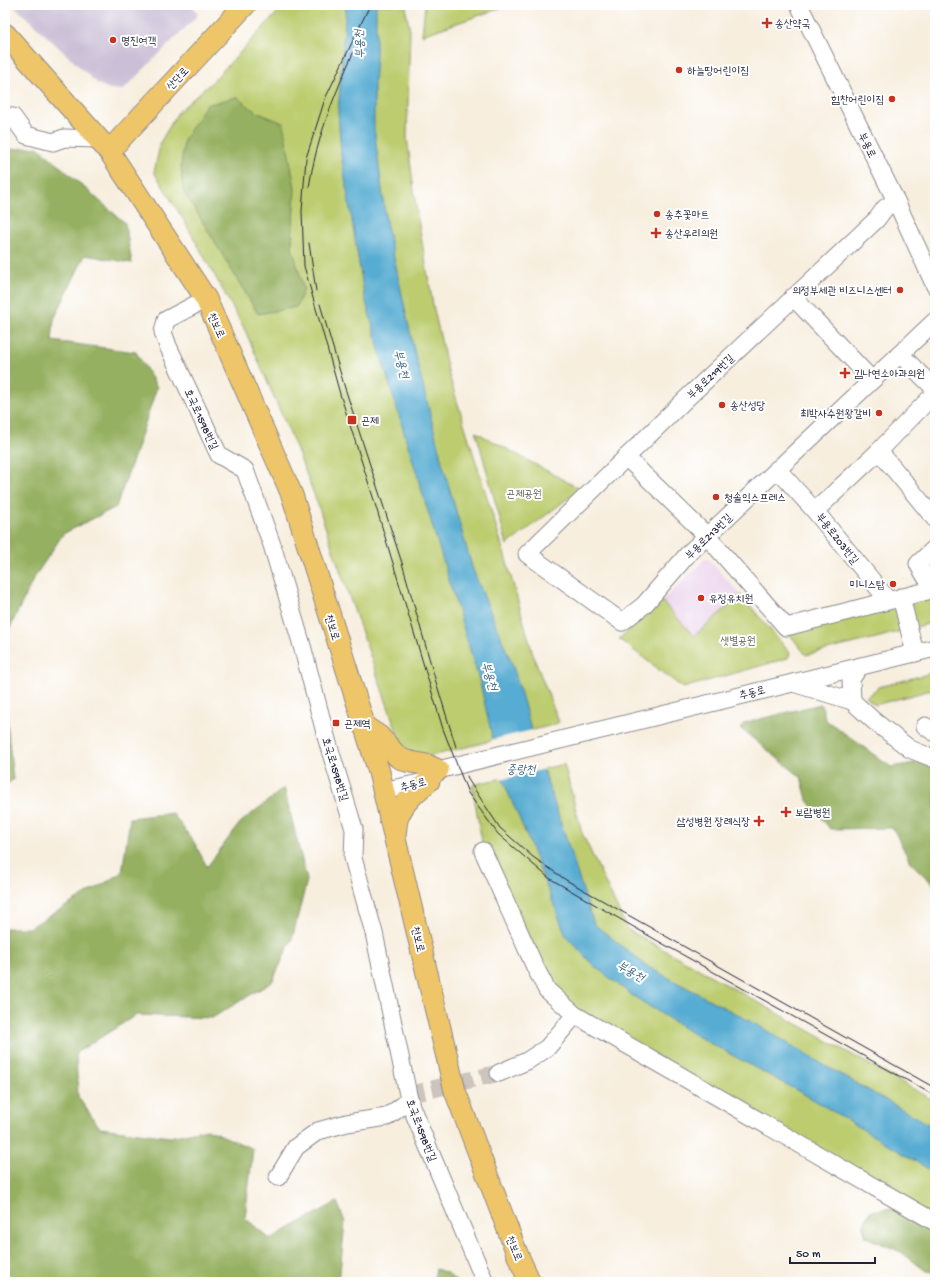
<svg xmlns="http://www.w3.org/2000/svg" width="940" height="1287" font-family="'Gochi Hand','Poor Story',sans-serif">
  <rect width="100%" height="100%" fill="#fff"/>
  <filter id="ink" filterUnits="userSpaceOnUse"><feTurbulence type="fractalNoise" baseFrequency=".025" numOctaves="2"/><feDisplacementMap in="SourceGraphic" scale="8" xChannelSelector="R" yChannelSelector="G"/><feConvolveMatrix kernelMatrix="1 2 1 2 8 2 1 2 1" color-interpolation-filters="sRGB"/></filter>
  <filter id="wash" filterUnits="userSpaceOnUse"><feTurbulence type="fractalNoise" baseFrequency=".012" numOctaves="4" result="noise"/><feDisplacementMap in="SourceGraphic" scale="16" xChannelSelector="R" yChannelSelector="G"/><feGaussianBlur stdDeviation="0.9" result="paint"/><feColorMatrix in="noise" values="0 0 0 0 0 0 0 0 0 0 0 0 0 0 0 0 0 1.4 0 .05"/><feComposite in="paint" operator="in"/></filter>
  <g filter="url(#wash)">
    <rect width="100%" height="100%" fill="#f7eede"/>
    <path fill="#ead1ec" d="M707,558l34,37 -47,41 -32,-35z"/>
    <path fill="#cabfd6" d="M13,5h179l6,10 -75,75 -13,-1 -12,-5z"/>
    <g fill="#bccc6e" stroke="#6f7754">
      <path d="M287,5h120l-1,7 4,18 -3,108 10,75 16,92 16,70 55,177 30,106 25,64 -6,3 -133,34 -13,-7 -8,-10v-4l-65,-185 -17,-51 -20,-52 -53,-122 -61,-109 -29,-47 7,-31 17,-29 35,-31 65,-69z"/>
      <path d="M425,5h85l-88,30z"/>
      <path d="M476,432l104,57 -73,56z"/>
      <path d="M935,594v28l-59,16 -70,17 -19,-24z"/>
      <path d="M741,595l49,58 -2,5 -105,30 -64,-49 43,-38 32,35z"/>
      <path d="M935,672v17l-60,16 -9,-8 13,-10z"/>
      <path d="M564,764l18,69 45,96 308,172v117l-373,-217 -79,-153 -11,-63z"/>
    </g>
    <g fill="#95b061" stroke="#5c694e">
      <path d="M237,97l19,15 27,11 12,65 -3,59 12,43 -8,17 -38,7 -57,-95 -18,-28 -2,-25 3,-26 22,-35z"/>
      <path d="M38,147l87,76 7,40 -47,-8 -31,64 -2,22 84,11 21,35 -22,67 -19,53 -53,27 -29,44 -29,60v-488z"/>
      <path d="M5,703l8,77 -8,5z"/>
      <path d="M821,704l5,16 65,47 29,-5 15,3v121l-25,-24 -17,-34 -63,1 -23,-30 -6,-22 -60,-48 3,-6z"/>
      <path d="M284,788l23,92 -15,59 -20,43 -60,36 -76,-3 -60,38 2,44 22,31 70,9 37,-8 46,20 -8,69 25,21 67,-37 8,20 -6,60h-334v-354h24l93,-55 8,-55 42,-5 22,29 13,25 33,-44z"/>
      <path d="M892,1208l14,4 29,17v43l-9,-1 -25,-19 -35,-15 -3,-11 7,-15z"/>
      <path d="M436,1269l11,4 10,9h-24z"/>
    </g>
    <path fill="#56acd2" stroke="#3c6786" d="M346,5h30v51l-2,29v42l12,94 29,133 27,108 31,108 40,96 25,87 56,171 54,43 111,59 65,39 111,63v45l-126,-76 -114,-62 -62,-39 -40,-31 -27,-29 -40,-102 -25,-58 -21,-93 -100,-330 -16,-59 -23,-140 -3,-42z"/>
    <path fill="#f7eede" d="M533,730l12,39 -45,11 -9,-40z"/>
  </g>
  <g filter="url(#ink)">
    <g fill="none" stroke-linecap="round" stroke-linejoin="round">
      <path stroke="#ccc5bd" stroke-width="17" stroke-dasharray="17 8" stroke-linecap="butt" d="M408,1095l91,-22"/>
      <g stroke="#8c888c" stroke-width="19">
        <g id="minor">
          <path d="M799,5l97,196 39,85"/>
          <path d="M5,116l8,1 13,18 27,7 11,-4 34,1"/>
          <path d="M896,201l-11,7 -8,11 -188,177 -162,158 95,68 22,-17 44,-51 247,-233"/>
          <path d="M793,297l79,83"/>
          <path d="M206,299l-40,21 -3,12 5,14 51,109 26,15 27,75 29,97 26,98 27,89 -1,29 21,75 36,171 75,178"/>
          <path d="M900,354l35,35"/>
          <path d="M879,451l56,68"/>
          <path d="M626,457l81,79 79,91 149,-38"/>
          <path d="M777,469l38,42 73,89"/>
          <path d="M815,511l64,-60 56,-58"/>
          <path d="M933,589l-15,-25 17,-16"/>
          <path d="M901,597l14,56"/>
          <path d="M793,683l59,18 22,20 36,28 25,10"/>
          <path d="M852,701l-1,-22 9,-13"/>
          <path d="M925,726l10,7"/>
          <path d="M383,791l46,-10 9,-11 497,-122"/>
          <path d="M483,851l52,116 12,23 28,25"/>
          <path d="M499,1073l28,-12 20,-13 28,-33 360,207"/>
          <path d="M278,1177l18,-30 22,-16 29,-8 40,-6 23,-17"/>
        </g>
      </g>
      <g stroke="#8c888c" stroke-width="23">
        <g id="major">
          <path d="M5,34l104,117 97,148 86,196 87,277 76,319 63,165 12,26"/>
          <path d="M109,151l136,-146"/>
          <path d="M364,726l15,10 19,21 8,4 21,4 11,5"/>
          <path d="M395,835c1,-6 1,-13 3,-18 6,-16 19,-26 31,-36"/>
        </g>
      </g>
      <use href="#minor" stroke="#fff" stroke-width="17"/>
      <use href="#major" stroke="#eec569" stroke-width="21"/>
      <g stroke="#22223b" stroke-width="1">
        <path d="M370,5l-45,94 -19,59 -4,53 2,55 36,128 33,103 70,232 25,64 30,41 51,44 109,63 277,155"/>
        <path d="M309,187c7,-47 25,-91 44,-134"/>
        <path d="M309,243l7,48"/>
        <path d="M320,304l24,81 58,178 34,119 20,65"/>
        <path d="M467,776l2,5 31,47 33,29 33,23 369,208"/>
      </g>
    </g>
  </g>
  <g fill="#c8321e" stroke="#fff" stroke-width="1.5">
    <path d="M765 17h4v4h4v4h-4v4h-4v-4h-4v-4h4z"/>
    <circle cx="113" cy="40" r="4"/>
    <circle cx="679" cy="70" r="4"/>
    <circle cx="892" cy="99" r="4"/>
    <circle cx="657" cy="214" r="4"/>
    <path d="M654 227h4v4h4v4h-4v4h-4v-4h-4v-4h4z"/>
    <circle cx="900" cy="290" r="4"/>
    <path d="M843 367h4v4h4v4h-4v4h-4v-4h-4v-4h4z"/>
    <circle cx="722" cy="405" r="4"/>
    <circle cx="879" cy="413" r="4"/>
    <rect x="347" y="415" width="10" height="10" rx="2"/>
    <circle cx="716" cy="497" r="4"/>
    <circle cx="893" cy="584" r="4"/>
    <circle cx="701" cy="598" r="4"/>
    <rect x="332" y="719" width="8" height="8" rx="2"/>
    <path d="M784 806h4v4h4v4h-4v4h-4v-4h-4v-4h4z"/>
    <path d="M757 815h4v4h4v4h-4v4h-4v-4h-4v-4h4z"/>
  </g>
  <g text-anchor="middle" stroke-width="4" stroke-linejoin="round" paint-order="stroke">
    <g font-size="11" fill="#22223b" stroke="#fff" text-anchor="start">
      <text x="775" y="27">송산약국</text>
      <text x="121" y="44">명진여객</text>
      <text x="687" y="74">하늘땅어린이집</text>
      <text x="884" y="103" text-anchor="end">힘찬어린이집</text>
      <text x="665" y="218">송추꽃마트</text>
      <text x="665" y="237">송산우리의원</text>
      <text x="892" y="294" text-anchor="end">의정부세관 비즈니스센터</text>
      <text x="854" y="377">김나연소아과의원</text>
      <text x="730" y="409">송산성당</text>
      <text x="871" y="417" text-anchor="end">최박사수원왕갈비</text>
      <text x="361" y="424">곤제</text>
      <text x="724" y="501">청솔익스프레스</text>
      <text x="885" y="588" text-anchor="end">미니스탑</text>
      <text x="709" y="602">유정유치원</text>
      <text x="344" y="727">곤제역</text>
      <text x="795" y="816">보람병원</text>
      <text x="750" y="825" text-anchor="end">삼성병원 장례식장</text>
    </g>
    <g font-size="11" fill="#22223b" stroke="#fff">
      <text transform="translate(177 78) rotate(-47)" y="4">산단로</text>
      <text transform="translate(868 145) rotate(64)" y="4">부용로</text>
      <text transform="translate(217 325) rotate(66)" y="4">천보로</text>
      <text transform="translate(710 376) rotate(-43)" y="4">부용로219번길</text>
      <text transform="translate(202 419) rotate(65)" y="4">호국로1598번길</text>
      <text transform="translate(708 536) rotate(-44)" y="4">부용로213번길</text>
      <text transform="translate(838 538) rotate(52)" y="4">부용로203번길</text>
      <text transform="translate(333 627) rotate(73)" y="4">천보로</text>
      <text transform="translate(752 692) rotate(-14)" y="4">추동로</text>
      <text transform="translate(336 769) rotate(73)" y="4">호국로1598번길</text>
      <text transform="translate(413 784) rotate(-15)" y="4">추동로</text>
      <text transform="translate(419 939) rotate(77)" y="4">천보로</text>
      <text transform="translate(422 1130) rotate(69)" y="4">호국로1598번길</text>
      <text transform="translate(515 1248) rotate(68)" y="4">천보로</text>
    </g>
    <g font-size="11" fill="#585e4d" stroke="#fff">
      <text x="524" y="497">곤제공원</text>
      <text x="738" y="644">샛별공원</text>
    </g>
    <g font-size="12" font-style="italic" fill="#39607f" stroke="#fff">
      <text transform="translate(359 44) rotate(-92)" y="4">부용천</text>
      <text transform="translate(402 364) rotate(76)" y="4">부용천</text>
      <text transform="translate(490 676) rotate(74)" y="4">부용천</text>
      <text x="521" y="773">중랑천</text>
      <text transform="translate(631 971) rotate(30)" y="4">부용천</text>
    </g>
  </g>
  <rect width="940" height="1287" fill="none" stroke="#fff" stroke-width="20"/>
  <path d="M790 1257v6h85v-6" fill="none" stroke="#22223b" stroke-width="2"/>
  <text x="796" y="1257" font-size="12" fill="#22223b" stroke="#ffffff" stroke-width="3" paint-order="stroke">50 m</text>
</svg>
